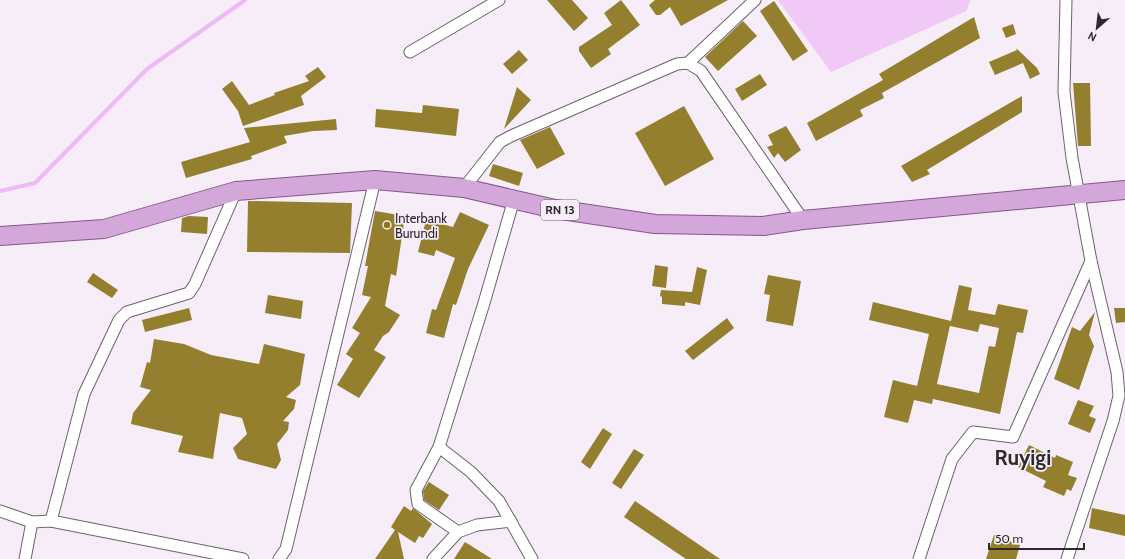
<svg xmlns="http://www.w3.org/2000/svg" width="1125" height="559" font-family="Cabin,sans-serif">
  <rect width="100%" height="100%" fill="#f6edf8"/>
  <path fill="#f1c9f7" d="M778,0h193l-5,11 -135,61z"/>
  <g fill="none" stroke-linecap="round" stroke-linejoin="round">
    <path stroke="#efb8f7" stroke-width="4" d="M0,191l35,-8 112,-114 98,-69"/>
  </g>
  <g fill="#937f2d" fill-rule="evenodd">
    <path d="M547,0h25l16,18 -14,13z"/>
    <path d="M621,0l19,25 -32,24 3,5 -20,14 -12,-17v-4l33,-22 -8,-12z"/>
    <path d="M655,0h73l-47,26 -11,-19 -10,8h-4l-7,-10z"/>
    <path d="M774,1l34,50 -15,10 -33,-50z"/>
    <path d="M974,17l6,21 -98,55 2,5 -24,12 3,6 -47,25 -9,-18 76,-43 -4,-6z"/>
    <path d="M743,21l14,15 -39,35 -13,-14z"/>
    <path d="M1013,24l3,10 -10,4 -4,-10z"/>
    <path d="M1016,48l21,20 3,6 -10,5 -7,-16 -28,12 -6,-13 28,-12z"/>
    <path d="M519,50l9,10 -16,14 -9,-10z"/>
    <path d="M318,67l8,10 -25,19 3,9 -61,21 -5,-15 -16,-22 10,-8 17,24 26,-10 -1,-2 35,-12 -4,-5z"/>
    <path d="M760,74l7,11 -25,16 -7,-12z"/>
    <path d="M1073,83h17l1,63h-13z"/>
    <path d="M517,87l14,13 -27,29z"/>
    <path d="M1022,96v16l-95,58 3,4 -18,8 -11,-16z"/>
    <path d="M423,105l36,4 -3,27 -81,-9 1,-18 46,4z"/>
    <path d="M684,106l30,53 -49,27 -30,-53z"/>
    <path d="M336,119l1,11 -24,1 -29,5 3,7 -36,13 1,3 -66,19 -5,-16 69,-20 -6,-14z"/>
    <path d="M786,126l15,24 -16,12 -7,-9 -4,5 -7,-11 6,-2 -5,-10z"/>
    <path d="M550,127l15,27 -28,15 -17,-29z"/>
    <path d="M493,164l30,9 -4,13 -30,-10z"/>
    <path d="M248,201l104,2 -2,50 -103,-1z"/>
    <path d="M375,211l30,5 -9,60 -5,-2 -6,32 15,9 -11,17 -6,4 -9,14 12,7 -27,41 -22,-13 16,-26 -7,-5 14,-21 -8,-5 19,-31 -9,-2 6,-29h-3z"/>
    <path d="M460,212l29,13 -21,44 -12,36 -3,-1 -9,34 -18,-5 6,-24 4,1 19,-52 -19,-8 -2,6 -16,-4 8,-32 27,7z"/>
    <path d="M189,216l19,1 -1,17 -26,-2 1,-14z"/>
    <path d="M655,265l13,2 -2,21 -14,-2z"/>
    <path d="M697,267l10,3 -7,35 -15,-3v4l-23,-2v-7l-2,-1 1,-6 31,2z"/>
    <path d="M93,273l25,17 -6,8 -25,-16z"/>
    <path d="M768,275l33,6 -8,45 -27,-5 4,-26 -6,-1z"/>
    <path d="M959,285l13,3 -4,22 27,5 3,-11 30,6 -5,23 -6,-1 -17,82 -67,-15 -1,5 -18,-4 -6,23 -24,-6 9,-37 24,6 12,-52 -60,-14 4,-18 78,19zM951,321l-1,5 28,6 2,-8 19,4 -4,19 -6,-1 -10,47 -42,-9z"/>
    <path d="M268,295l35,6 -2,18 -36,-6z"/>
    <path d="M189,308l3,12 -47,12 -3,-12z"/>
    <path d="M1114,308h11v14l-9,1z"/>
    <path d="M1095,312l-6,23 5,11 -15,44 -25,-11 18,-52 8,4z"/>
    <path d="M727,318l7,10 -41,32 -8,-9z"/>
    <path d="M154,339l30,5 27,11 48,9 5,-20 41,10 -5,31 -14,12 10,3 -2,9 -11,12 6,1 -1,8 -11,14 4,16 -5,9 -38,-10 -5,-11 14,-14 -5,-16 -22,-5 -7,46 -35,-7 5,-16 -52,-12 2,-11 18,-23 -11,-3 7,-25 3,1z"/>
    <path d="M1078,400l16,6 -5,10 7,3 -6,14 -22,-9z"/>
    <path d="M603,428l9,6 -22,35 -9,-7z"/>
    <path d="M1029,445l26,13 1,-3 17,7 -5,13 9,3 -6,13 -4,-2 -3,7 -21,-9 3,-6 -28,-14z"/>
    <path d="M634,449l10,6 -23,34 -9,-6z"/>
    <path d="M429,482l20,13 -10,15 -15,-10 -1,-9z"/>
    <path d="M635,501l85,58h-34l-62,-42z"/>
    <path d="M404,506l7,5 2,-3 19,16 -9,14 -4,-2 -4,7 -17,-11 6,27h-29l20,-29 -4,-3z"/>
    <path d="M1092,508l33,7v21l-36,-8z"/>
    <path d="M994,535l26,10 -4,14h-30z"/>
    <path d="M465,542l27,17h-38z"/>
  </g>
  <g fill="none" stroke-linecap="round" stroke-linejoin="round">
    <g stroke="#6b636c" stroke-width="13">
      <g id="minor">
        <path d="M1066,0l-2,92 8,66 19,103 26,111 2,24 -6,25 -46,138"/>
        <path d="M410,52l89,-52"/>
        <path d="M688,63l13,8 102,149"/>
        <path d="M464,188l36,-46 11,-6 166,-72 11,-1 67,-63"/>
        <path d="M439,447l32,25 28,29 33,58"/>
        <path d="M0,511l32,11 19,-1 192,38"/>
        <path d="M51,521l33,-127 35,-74 8,-8 62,-19 6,-9 41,-93"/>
        <path d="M458,532l-40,-28 -2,-14 23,-43 45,-144 30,-104"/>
        <path d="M25,559l7,-37"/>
        <path d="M279,559l7,-10 89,-369"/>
        <path d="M433,559l25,-27 19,-7 34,-4"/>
        <path d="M919,559l33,-100 21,-27 40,5 78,-176"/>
      </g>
    </g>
    <g stroke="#87558e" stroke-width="20">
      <path id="primary" d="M0,236l104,-7 132,-38 139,-11 89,8 91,21 100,15 108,2 40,-6 322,-30"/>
    </g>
    <use href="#minor" stroke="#fff" stroke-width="11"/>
    <use href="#primary" stroke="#d4a7db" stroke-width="18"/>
  </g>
  <circle fill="#8a7518" stroke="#f6edf8" stroke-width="1.5" cx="387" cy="225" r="4"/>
  <g text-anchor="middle" stroke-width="3.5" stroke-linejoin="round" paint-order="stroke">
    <rect fill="#f6edf8" stroke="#69646a" stroke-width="1" x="541" y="200" width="38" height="20" rx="3"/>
    <g font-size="12" font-weight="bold" fill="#2d292d">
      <text x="560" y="214">RN 13</text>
    </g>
    <g font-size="13" fill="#2d292d" stroke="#f6edf8" text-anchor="start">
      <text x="395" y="223">Interbank<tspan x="395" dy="15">Burundi</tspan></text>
    </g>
    <g font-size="21" font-weight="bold" fill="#2d292d" stroke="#f6edf8">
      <text x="1023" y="465">Ruyigi</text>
    </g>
  </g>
  <g transform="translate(1097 28) rotate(208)" stroke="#f6edf8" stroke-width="3" paint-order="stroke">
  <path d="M0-3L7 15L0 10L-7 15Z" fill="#2d292d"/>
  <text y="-6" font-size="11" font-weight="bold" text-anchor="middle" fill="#2d292d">N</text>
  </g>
  <path d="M989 543v6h95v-6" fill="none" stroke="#2d292d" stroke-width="2"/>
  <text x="995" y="543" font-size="12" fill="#2d292d" stroke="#f6edf8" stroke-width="3" paint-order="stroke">50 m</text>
</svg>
